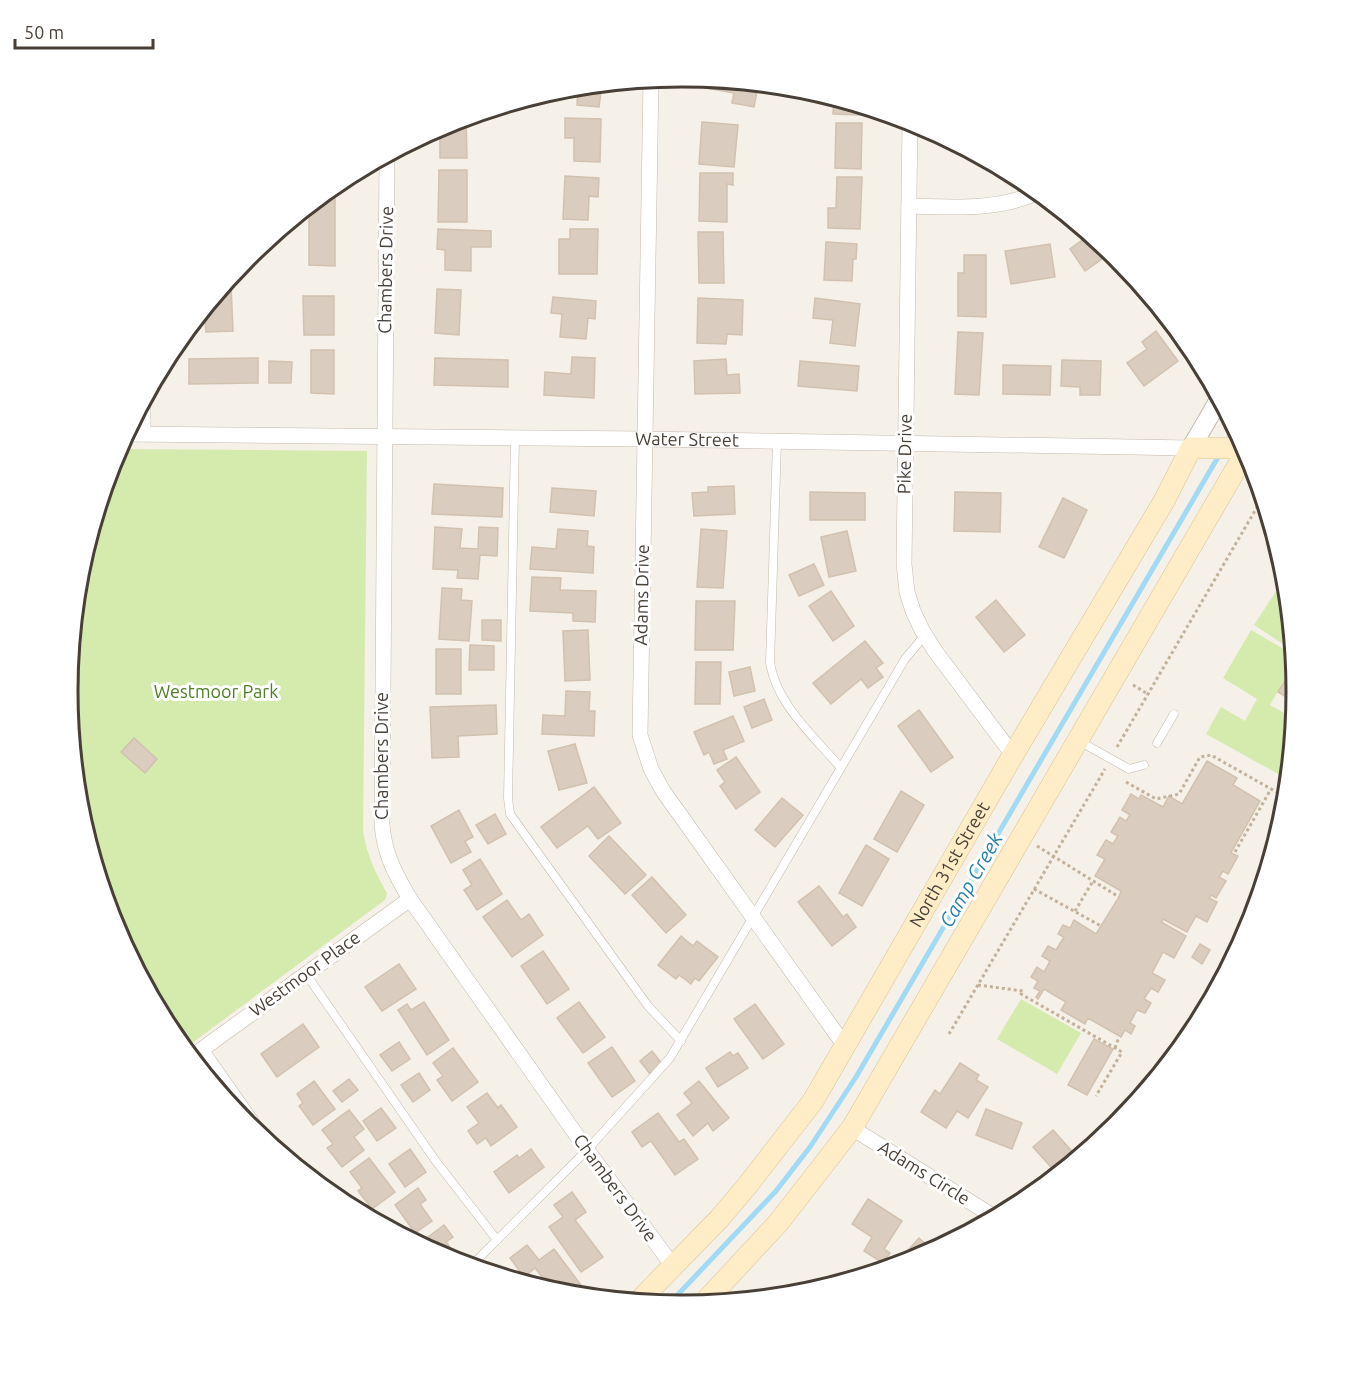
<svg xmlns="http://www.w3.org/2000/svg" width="1365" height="1383" font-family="Ubuntu,sans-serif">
  <rect width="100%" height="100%" fill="#f5f0e8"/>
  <g fill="#d5ebae">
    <path d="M118,449l249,2 -4,380c4,24 12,42 24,62l-2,7 -201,149 -13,-16 -57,-106 -35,-116 -11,-120 11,-120 35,-115z"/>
    <path d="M1286,576l8,75 -40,-26z"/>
    <path d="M1251,630l43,25 1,7 -25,43 25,14 -6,61 -83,-46 15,-27 24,14 12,-22 -34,-21z"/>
    <path d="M1021,999l60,34 -24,41 -60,-35z"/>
  </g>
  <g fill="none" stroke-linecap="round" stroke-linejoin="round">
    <g stroke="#a1daf4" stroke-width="5">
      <path d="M1227,442l8,-15"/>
      <path d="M668,1305l108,-114 34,-44 46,-70 365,-625"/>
    </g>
  </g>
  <g fill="#dacdbf" stroke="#d2c1af" stroke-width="1.5">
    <path d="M701,78l44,5 -1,6 13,2 -3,16 -22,-4 2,-10 -34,-6z"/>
    <path d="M602,84l-3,23 -22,-2 1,-18z"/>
    <path d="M834,98l27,8v9l-28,-1z"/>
    <path d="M466,118l1,40h-27v-31z"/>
    <path d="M565,118l36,1 -1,43 -26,-1v-23h-9z"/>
    <path d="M702,122l36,3 -4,42 -35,-3z"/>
    <path d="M836,123h26l-1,46 -26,-1z"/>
    <path d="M439,170h28v52h-29z"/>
    <path d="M700,173h33v12l-6,-1v38l-28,-1z"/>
    <path d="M565,176l34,2 -1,19 -9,-1 -1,24 -25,-1z"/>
    <path d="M837,177h25l-2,52 -32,-1v-20h8z"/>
    <path d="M323,195h12v71l-26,-1v-59z"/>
    <path d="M438,229l53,2v16h-20v24l-26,-1v-20l-8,-1z"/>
    <path d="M570,229h28l-1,45h-38v-35h11z"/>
    <path d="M1084,229l28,23 -27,19 -15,-22 15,-11 -4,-6z"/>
    <path d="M698,232h25l1,51h-25z"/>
    <path d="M826,242l31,2 -1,15h-3l-1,22 -28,-1z"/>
    <path d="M1050,244l5,33 -44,7 -6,-33z"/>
    <path d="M964,255h22v62l-28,-1v-43h6z"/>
    <path d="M231,286l2,45 -27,1 -2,-23 19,-22z"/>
    <path d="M437,289l24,1 -2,45 -24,-2z"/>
    <path d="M303,296h31v39h-30z"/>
    <path d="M553,297l43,4 -1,18 -7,-1 -2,21 -26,-2 2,-23 -11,-1z"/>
    <path d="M698,298l45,2 -1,35 -15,-1 -1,10 -29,-1z"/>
    <path d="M815,298l45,6 -5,42 -25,-3 3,-23 -20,-2z"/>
    <path d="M1169,320l17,21v1l-22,-14z"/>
    <path d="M1156,331l22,30 -34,25 -17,-23 20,-14 -5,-7z"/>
    <path d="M958,332l25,1 -4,62 -24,-1z"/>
    <path d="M311,350h23v44l-23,-1z"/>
    <path d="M572,357l23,1 -1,40 -50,-3 1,-23 26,2z"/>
    <path d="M258,358v25l-69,1v-25z"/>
    <path d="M435,358l73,2v27l-74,-2z"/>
    <path d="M726,359l1,16 12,-1 1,19 -45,1 -1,-33z"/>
    <path d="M1062,360l39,1 -1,34h-20v-8l-19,-1z"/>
    <path d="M269,361l23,1 -1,21h-22z"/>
    <path d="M800,361l59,5 -2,25 -59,-5z"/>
    <path d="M1003,365l48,1 -1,29 -47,-1z"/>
    <path d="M434,484l69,4 -1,29 -70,-3z"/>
    <path d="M734,486l1,28 -41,2 -2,-23 16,-1v-5z"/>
    <path d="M552,488l44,3 -2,25 -44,-4z"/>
    <path d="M810,492l55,1v27h-55z"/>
    <path d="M955,492l46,1 -1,39 -46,-1z"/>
    <path d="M1063,498l24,12 -23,48 -25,-11z"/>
    <path d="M435,527l27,2 -2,19 18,1 1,-22 19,1 -1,28 -17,-1 -2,24 -21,-1 1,-8 -25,-1z"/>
    <path d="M558,529l30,2 -1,15 7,1 -1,26 -63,-4 2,-22 24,2z"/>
    <path d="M701,529l26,2 -4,57 -26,-1z"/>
    <path d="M847,531l9,40 -27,6 -8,-40z"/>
    <path d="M814,564l10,21 -25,11 -10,-21z"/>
    <path d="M532,577l29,1 -1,12 36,1 -1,31 -22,-1v-8l-43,-2z"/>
    <path d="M442,588l20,1 -1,11 11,1 -3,40 -30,-2z"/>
    <path d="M831,591l23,35 -21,15 -24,-35z"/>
    <path d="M996,600l29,35 -21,17 -28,-35z"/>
    <path d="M696,601h39l-2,49h-38z"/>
    <path d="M482,620h19v21l-19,-1z"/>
    <path d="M588,630l2,50 -25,1 -2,-50z"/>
    <path d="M865,641l18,22 -7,5 7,9 -15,11 -7,-9 -30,25 -18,-21z"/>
    <path d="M470,645l24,1v24h-25z"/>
    <rect x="436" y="649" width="25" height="45"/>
    <path d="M696,662h25l-1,42h-25z"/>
    <path d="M750,667l5,24 -21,5 -5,-24z"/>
    <path d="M1285,681l12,7v5l-4,8 -15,-9z"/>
    <path d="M566,691l24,1 -1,19h6l-1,25 -52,-2 1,-19 22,1z"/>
    <path d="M764,699l8,21 -20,8 -8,-21z"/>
    <path d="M496,705l1,29 -39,2 1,21 -27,1 -2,-51z"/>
    <path d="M919,710l34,47 -22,15 -33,-46z"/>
    <path d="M733,716l11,25 -21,9 4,9 -13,5 -5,-12 -5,3 -10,-23z"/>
    <path d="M134,738l23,21 -12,14 -24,-21z"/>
    <path d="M575,744l12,39 -28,7 -11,-39z"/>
    <path d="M736,757l24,35 -24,17 -16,-23 5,-4 -8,-12z"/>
    <path d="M1207,761l30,17 -4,7 27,16 -29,52 7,3 -10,18 -5,-3 -4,6 7,4 -10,17 -5,-3 -2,3 8,4 -10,20 -11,-6 -9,16 -24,-13 -2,3 25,14 -12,22 -11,-6 -11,21 13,7 -7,12 -7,-4 -7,11 7,4 -6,10 -8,-3 -7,13 5,3 -4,8 -6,-4 -4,7 -33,-19 -3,6 -24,-14 5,-8 -22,-13 -6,10 -2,-2 4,-6 -6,-3 4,-7 -7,-4 6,-10 7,5 6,-11 -8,-5 6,-10 8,4 8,-13 -6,-3 5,-9 7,3 4,-8 22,14 23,-37 2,-6 -26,-15 10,-17 -8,-4 9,-15 7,4 5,-8 -7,-4 9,-15 6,4 4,-6 -8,-5 9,-16 8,5 2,-4 22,12 6,-11 13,8z"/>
    <path d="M594,787l27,36 -23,16 -10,-13 -31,22 -16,-21z"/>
    <path d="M901,791l23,14 -27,47 -23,-13z"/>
    <path d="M782,798l21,17 -28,32 -20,-17z"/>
    <path d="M459,810l14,27 -8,4 6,11 -20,11 -20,-37z"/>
    <path d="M495,814l11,20 -18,10 -12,-19z"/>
    <path d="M609,836l37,39 -21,19 -36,-38z"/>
    <path d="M866,845l23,14 -27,47 -23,-13z"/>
    <path d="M480,859l22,35 -25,16 -13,-20 8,-5 -9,-15z"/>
    <path d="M652,877l34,38 -20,18 -34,-38z"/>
    <path d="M819,886l24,31 4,-3 9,13 -24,19 -34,-44z"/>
    <path d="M507,900l14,20 8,-6 14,21 -31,22 -29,-40z"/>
    <path d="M681,936l12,10 4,-5 21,16 -19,24 -4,-3 -4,6 -12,-9 -3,4 -18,-14z"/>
    <path d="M1200,944l10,6 -8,14 -10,-7z"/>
    <path d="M543,951l26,38 -22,15 -26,-38z"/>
    <path d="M399,964l17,25 -34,22 -17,-24z"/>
    <path d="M424,1002l25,38 -22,15 -29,-45 9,-6 4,6z"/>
    <path d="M579,1002l26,35 -22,16 -26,-35z"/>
    <path d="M755,1004l29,40 -21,15 -29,-40z"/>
    <path d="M303,1024l16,23 -42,30 -16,-23z"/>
    <path d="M1094,1039l19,10 -26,46 -19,-10z"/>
    <path d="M399,1042l11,17 -18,12 -12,-16z"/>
    <path d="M612,1047l23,34 -23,16 -24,-34z"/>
    <path d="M453,1048l25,34 -26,19 -15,-21 6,-4 -10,-13z"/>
    <path d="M652,1051l10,13 -12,10 -10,-13z"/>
    <path d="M730,1052l3,4 5,-3 10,15 -30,19 -12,-19z"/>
    <path d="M960,1063l19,12 -3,5 12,7 -20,31 -11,-7 -11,17 -25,-16 14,-22 5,4z"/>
    <path d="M419,1073l11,17 -17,12 -12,-17z"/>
    <path d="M349,1079l9,11 -16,12 -9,-11z"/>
    <path d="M314,1081l21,28 -22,16 -14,-19 4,-3 -6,-9z"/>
    <path d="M699,1081l30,37 -16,13 -5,-8 -15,13 -16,-21 15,-12 -8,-10z"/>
    <path d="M487,1093l11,15 3,-3 16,22 -26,19 -5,-8 -9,6 -9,-13 11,-8 -12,-16z"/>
    <path d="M381,1108l15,20 -19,13 -14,-20z"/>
    <path d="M986,1109l36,14 -10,26 -36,-14z"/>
    <path d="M349,1110l15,19 -10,8 10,13 -22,17 -15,-19 6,-4 -11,-14z"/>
    <path d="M658,1113l21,29 5,-3 14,20 -23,16 -24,-34 -9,6 -10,-15z"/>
    <path d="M1053,1130l25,28 7,-5 -27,22 -25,-28z"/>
    <path d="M410,1149l16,23 -21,15 -16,-23z"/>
    <path d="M531,1149l13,18 -35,26 -15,-21 23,-17 2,3z"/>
    <path d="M369,1158l26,34 -23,17 -14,-18 4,-3 -12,-16z"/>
    <path d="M418,1188l8,12 -6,4 12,17 -17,12 -20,-28z"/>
    <path d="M572,1192l14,20 -11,8 28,37 -22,15 -32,-45 14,-10 -9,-12z"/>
    <path d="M868,1199l34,22 -18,28 6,4 -7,10 -19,-12 8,-14 -20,-13z"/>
    <path d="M444,1225l9,12 -7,5 12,16 -4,4 -27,-13 7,-5 -6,-7z"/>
    <path d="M919,1238l14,13 -25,12 -6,-6z"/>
    <path d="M527,1245l12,15 15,-11 27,36 -14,10h-5l-8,-3 -19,-24 -11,9 -14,-19z"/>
    <path d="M801,1286l7,7 -17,3z"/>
  </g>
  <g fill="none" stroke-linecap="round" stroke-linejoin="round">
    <g stroke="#c4b9ac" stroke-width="9">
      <g id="service">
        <path d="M515,437l-7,361 2,16 138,192 33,35"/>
        <path d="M777,441l-7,222c7,42 43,72 70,104"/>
        <path d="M1079,741l50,28 15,-4"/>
        <path d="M1157,743l17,-29"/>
        <path d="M306,974l129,186 62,80"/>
        <path d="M470,1267l117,-117 83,-92 235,-399 20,-24"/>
      </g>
    </g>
    <g stroke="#c4b9ac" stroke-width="16">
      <g id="minor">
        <path d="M651,80l-11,655 11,34 12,22 182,255"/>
        <path d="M910,121l-6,443 3,28 6,19 9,19 13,21 78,104"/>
        <path d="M387,155l-5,669c2,29 13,50 28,75l177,251 86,116"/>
        <path d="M909,206c44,1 88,5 130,-14"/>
        <path id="s1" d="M126,434l518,5 547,9"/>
        <path d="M143,434v-32"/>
        <path d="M852,1128l144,90"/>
        <path d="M264,1140l-63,-90 209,-151"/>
      </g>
    </g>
    <g stroke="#c4b9ac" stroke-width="20">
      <path id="tertiary" d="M1191,448l29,-50"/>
    </g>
    <g stroke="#dac397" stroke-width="22">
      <g id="secondary">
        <path id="s2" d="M638,1302l81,-83 28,-33 66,-85 200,-346 151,-254 27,-53h55"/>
        <path d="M702,1305l77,-83 73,-94 395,-678"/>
      </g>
    </g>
    <g stroke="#c3b19a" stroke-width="3" stroke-dasharray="3 3" stroke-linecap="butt">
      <path d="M1133,685l15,9"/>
      <path d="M1117,747l146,-250"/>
      <path d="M1126,782l30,17 23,-5 21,-37 11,-2 76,43"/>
      <path d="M1037,846l82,51"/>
      <path d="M1235,852l36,-63"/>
      <path d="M1034,889l67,37"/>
      <path d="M1075,911l18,-30"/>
      <path d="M978,985l45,6 -2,3 101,58 -26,44"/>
      <path d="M949,1034l156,-265"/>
      <path d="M1115,1048l4,-11"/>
    </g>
    <use href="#service" stroke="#fff" stroke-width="8"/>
    <use href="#minor" stroke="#fff" stroke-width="15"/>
    <use href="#tertiary" stroke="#fff" stroke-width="18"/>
    <use href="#secondary" stroke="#ffedc7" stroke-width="21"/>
  </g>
  <g text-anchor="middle" stroke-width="6" stroke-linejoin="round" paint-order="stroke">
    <g font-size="18" fill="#483f36" stroke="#fff">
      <text transform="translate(386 270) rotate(-89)" y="6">Chambers Drive</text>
      <text dy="6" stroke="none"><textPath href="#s1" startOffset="561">Water Street</textPath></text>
      <text transform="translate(905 454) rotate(-89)" y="6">Pike Drive</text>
      <text transform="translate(642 595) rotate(-89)" y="6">Adams Drive</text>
      <text transform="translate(382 756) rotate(-90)" y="6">Chambers Drive</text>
      <text dy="6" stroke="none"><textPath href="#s2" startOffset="540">North 31st Street</textPath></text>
      <text transform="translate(305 974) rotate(-36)" y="6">Westmoor Place</text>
      <text transform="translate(924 1173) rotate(32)" y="6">Adams Circle</text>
      <text transform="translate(615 1188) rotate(54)" y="6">Chambers Drive</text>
    </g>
    <g font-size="18" fill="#4f7e25" stroke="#fff">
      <text x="216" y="698">Westmoor Park</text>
    </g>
    <g font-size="20" font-style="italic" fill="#267eaa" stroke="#fff">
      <text transform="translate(971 880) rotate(-60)" y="7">Camp Creek</text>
    </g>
  </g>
  <path d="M0 0H1365V1383H0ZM78 691a604 604 0 1 1 1208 0a604 604 0 1 1-1208 0Z" fill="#fff" fill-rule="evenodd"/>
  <path fill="none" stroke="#483f36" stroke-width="3" d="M78 691a604 604 0 1 1 1208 0a604 604 0 1 1-1208 0Z"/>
  <path d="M15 39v9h138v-9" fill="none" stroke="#483f36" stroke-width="3"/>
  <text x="24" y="39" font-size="18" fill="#483f36" stroke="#ffffff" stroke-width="4.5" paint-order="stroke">50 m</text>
</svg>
